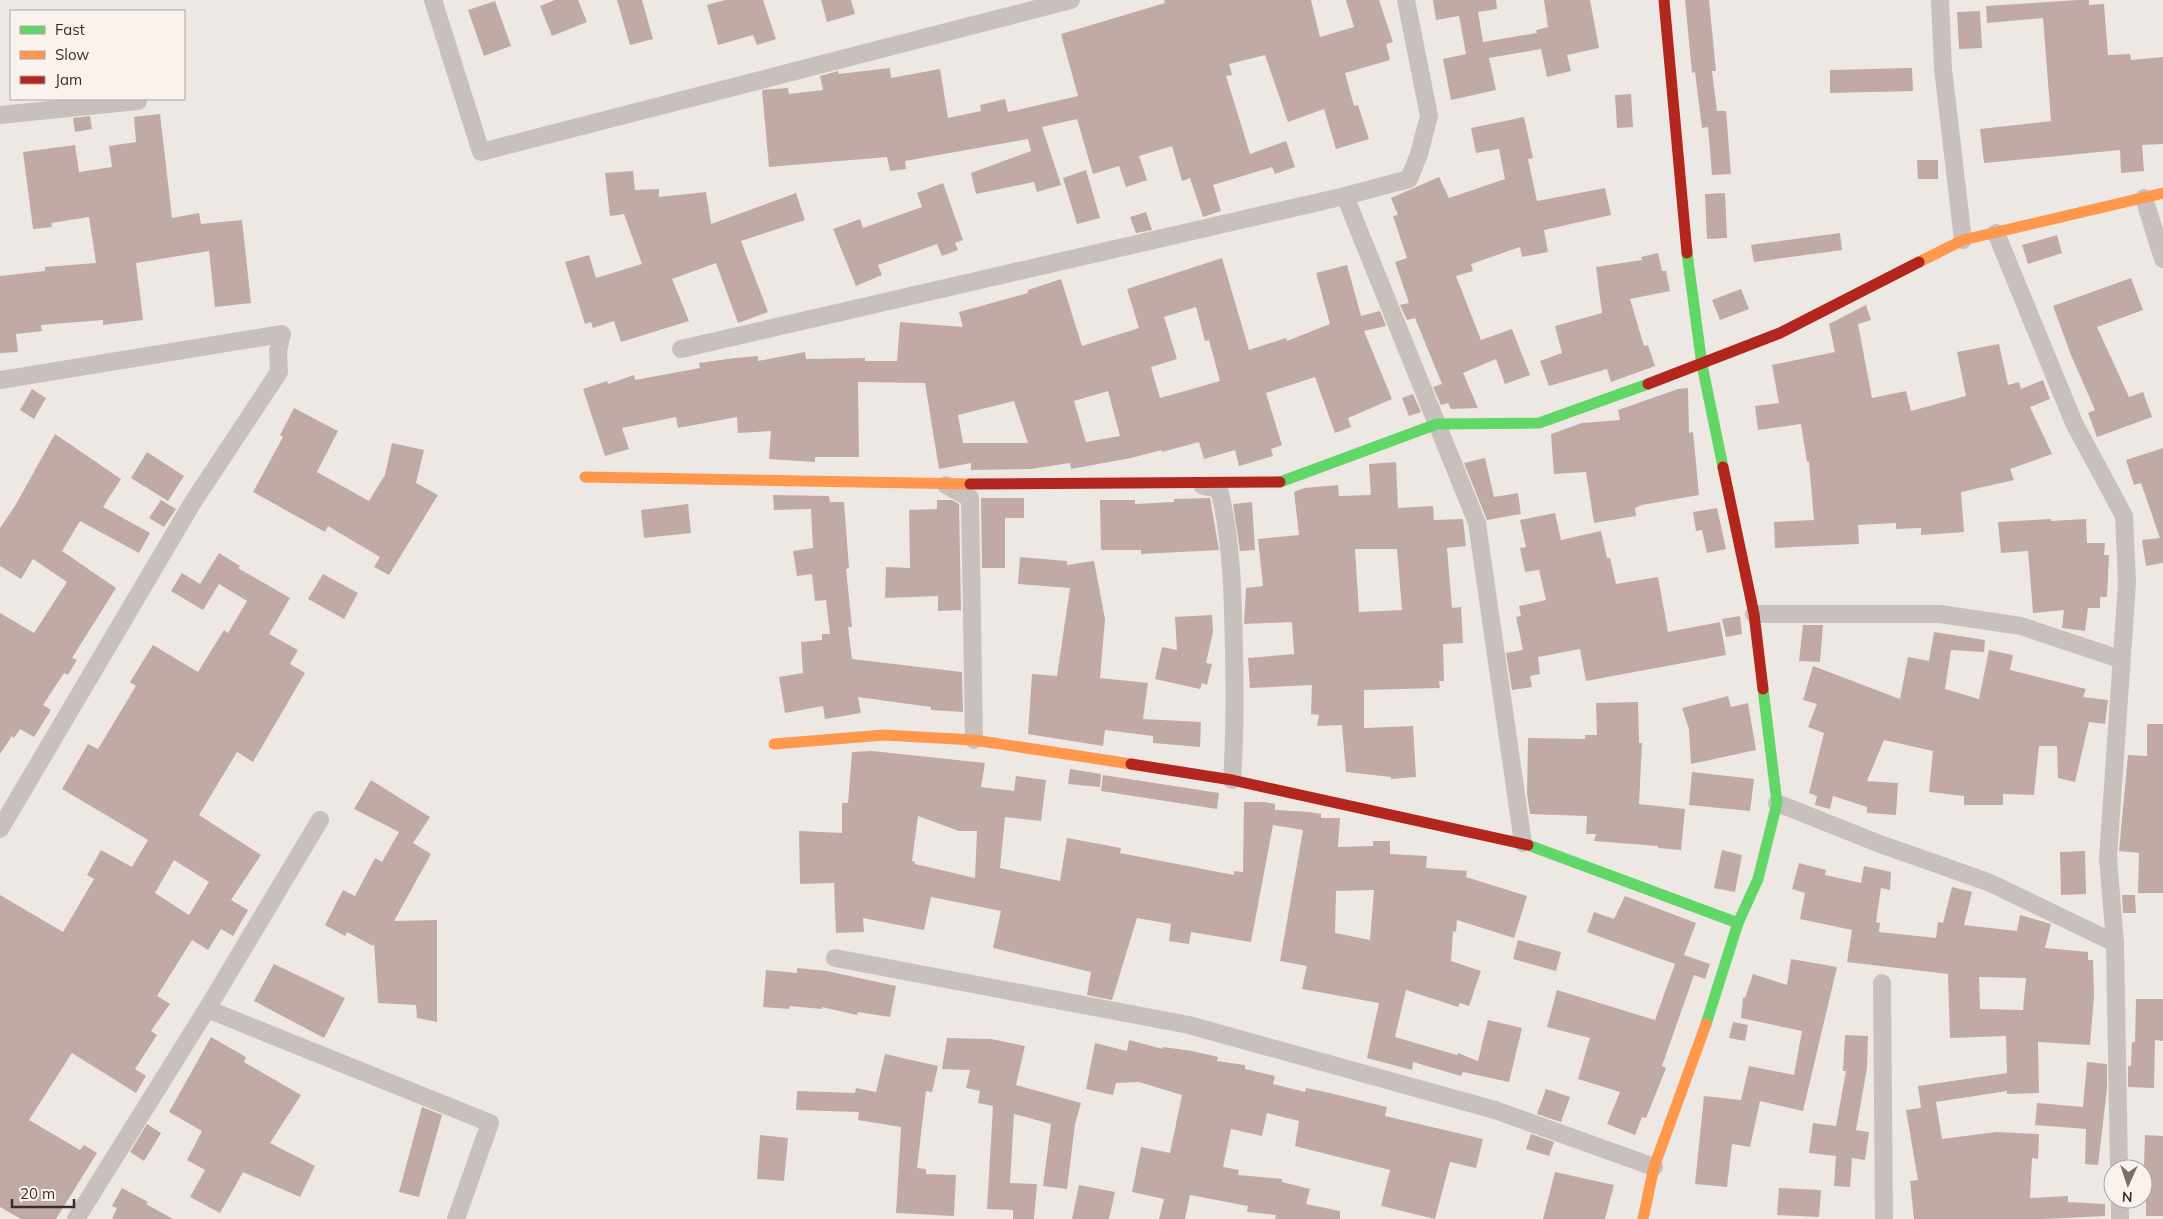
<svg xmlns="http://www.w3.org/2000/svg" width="2163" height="1219" font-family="Mulish,sans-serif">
  <rect width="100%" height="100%" fill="#eee8e4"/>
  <g fill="#c1aaa6" fill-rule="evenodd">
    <path d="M555,0h23l9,22 -35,14 -12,-30z"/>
    <path d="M617,0h25l11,39 -23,6z"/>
    <path d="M725,0h38l13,39 -19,6 -4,-10 -35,10 -11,-40z"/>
    <path d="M821,0h30l4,14 -28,8z"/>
    <path d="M1164,0h147l9,37 34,-10 -8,-27h33l14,42 -7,2 4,16 -45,13 9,33 4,-1 11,34 -33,10 -12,-40 -36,13 -23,-67 -36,9 3,11 -6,1 24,78 36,-13 9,26 -20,7 -3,-7 -59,18 8,26 -18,6 -13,-39 -8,3 -10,-35 -33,10 8,24 -21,7 -7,-21 -26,8 -16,-55 -35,8 19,58 -24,7 -3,-10 -58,12 -5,-21 60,-22 -3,-12 -123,22 1,8 -16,2 -3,-14 -118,10 -7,-77 26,-2 1,6 34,-4 -3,-14 18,-5 1,3 51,-6 1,10 49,-9 8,49 33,-7 -1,-6 25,-6 3,13 70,-16 -17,-62 104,-31z"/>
    <path d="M1433,0h63l1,9 -19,3 5,30 54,-9 -1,-3 12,-3 -4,-27h46l9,48 -32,7 4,16 -24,6 -6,-28 -52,9 7,32 -45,10 -8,-41 23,-5 -7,-38 -23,4z"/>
    <path d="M1685,0h24l7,71h-4l5,40h9l5,63 -19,1 -4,-48 -6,1 -7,-56 -3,1z"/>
    <path d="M2079,0h10v5l15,-1 4,51 22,-1 1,6 32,-3v87l-21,1 2,26 -23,2 -1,-23 -136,13 -4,-34 71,-8 -8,-103 -56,5 -1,-17z"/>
    <path d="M495,1l16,45 -27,10 -16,-46z"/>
    <path d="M1980,11l2,37 -23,1 -2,-37z"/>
    <path d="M1912,68l1,23 -83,2v-23z"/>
    <path d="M1631,94l2,33 -16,1 -2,-33z"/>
    <path d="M160,114l12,104 27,-5 2,11 41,-4 9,83 -36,4 -6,-56 -73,12 7,57 -40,5v-5l-62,5 1,6 -26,3 2,18 -18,1v-77l45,-5v-4l51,-4 -7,-46 -38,6 1,4 -19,2 -10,-77 52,-7 4,27 33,-5 -3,-21 27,-4 -2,-25z"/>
    <path d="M90,116l2,13 -17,3 -2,-14z"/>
    <path d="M1524,117l9,41 -5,1 9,42 68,-13 6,27 -67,15 4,22 -26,5 -2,-10 -49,17 2,7 -17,5 25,64 31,-11 18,46 -25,9 -9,-25 -33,14 15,35 -27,1 -3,-6 -7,2 -8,-18 9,-3 -27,-66 -8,2 -7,-15 9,-2 -14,-41 12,-4 -14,-42 5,-1 -7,-17 48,-21 10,21 56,-19 -6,-30 -23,4 -5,-25z"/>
    <path d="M1917,160h21v19h-20z"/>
    <path d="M1086,170l14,48 -23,6 -14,-46z"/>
    <path d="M633,171l2,19 24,-1v8l47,-5 5,32 85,-31 9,27 -64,21 27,71 -30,11 -22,-60 -44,16 17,42 -68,21 -7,-21 -21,7 -2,-6 -6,2 -20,-62 24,-7 7,23 46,-14 -18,-50 -14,2 -5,-43z"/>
    <path d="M943,183l20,57 -8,3 3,7 -16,6 -5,-12 -59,21 4,10 -26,11 -23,-57 27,-10 3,9 59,-21 -5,-14z"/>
    <path d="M1725,193l2,45 -20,1 -2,-45z"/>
    <path d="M1146,212l6,18 -16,3 -6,-16z"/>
    <path d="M1840,233l2,17 -88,12 -3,-17z"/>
    <path d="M2057,235l5,18 -34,11 -6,-19z"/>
    <path d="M1658,253l4,18h4l4,20 -40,8 14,47 4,-1 7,21 -44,16 -4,-13 -58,17 -9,-25 22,-8 -7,-27 47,-13 -6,-46 46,-7 -1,-3z"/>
    <path d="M1222,258l27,92 37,-12 1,3 43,-17 -14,-51 31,-8 14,51 19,-5 6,15 -22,5 28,68 -44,19 3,9 -16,6 -20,-56 -49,16 16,52 -11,4 2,7 -34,10 -4,-16 -31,9 -5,-17 -37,10v-2l-31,8 -60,11 -1,-6 -39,6 -60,1v-7l-32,6 -14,-86 -67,-1 1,75h-44v5l-46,-3 2,-28 -33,2 -1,-16 -59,11 -2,-11 -54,11 7,21 -24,7 -22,-67 24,-8 1,3 26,-9 1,5 65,-12 -1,-5 36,-5 23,-2v5l47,-9 1,7 59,-1v3h32l3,-39 63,5 -4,-15 69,-19v-3l33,-11 21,67 57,-18 -12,-39zM1196,307l9,34 4,-1 11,41 -60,17 -9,-31 26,-8 -13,-42zM1108,391l12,45 -34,6 -12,-41zM1014,401l14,42h-65l-5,-28z"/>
    <path d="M2131,278l12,32 -46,17 32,70 14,-5 9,25 -55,20 -9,-24 7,-3 -24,-55 -18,-49z"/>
    <path d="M1741,289l8,20 -29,11 -8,-20z"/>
    <path d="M1866,305l5,15 -13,4 14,74 34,-7 5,20 55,-15 -9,-44 42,-8 9,41 11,-3 2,7 22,-9 7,19 -20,8 22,47 -42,15 4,11 -53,12 3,40 -43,3v-7l-25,1v-6l-38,2 1,19 -84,4 -1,-26 40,-2 -5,-58h-2l-6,-38 -43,6 -3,-24 24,-3 -7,-38 63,-13 -6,-28z"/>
    <path d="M1688,388l1,45 4,-1 6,63 -57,10 -7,3 1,8 -42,7 -8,-51 -32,2 -3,-40 31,-11 38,-3 -2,-10 60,-21z"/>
    <path d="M32,389l14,9 -12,21 -14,-9z"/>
    <path d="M1413,394l8,18 -12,4 -7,-18z"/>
    <path d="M294,408l44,23 -21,41 52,29 16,-26 7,-32 32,7 -8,33 22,12 -49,80 -15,-8 6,-10 -52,-31 -3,6 -72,-40 30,-55 -3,-2z"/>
    <path d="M55,434l66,45 -18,28 47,26 -11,20 -59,-32 -18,30 54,37 -44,70 5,2 -9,15 -4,-2 -21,32 8,5 -17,27 -14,-8 -6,9 -2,-2 -12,18v-141l34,20 33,-51 -34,-23 -12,20 -21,-13v-38l15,-22z"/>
    <path d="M2163,448v115l-17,3 -4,-26 18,-2 -19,-55 -7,2 -8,-25z"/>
    <path d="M147,452l37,24 -16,25 -37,-23z"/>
    <path d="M1485,458l9,39 24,-4 3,21 -34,6 -23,-57z"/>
    <path d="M1396,462l2,46 35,-2 1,14 29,-1 3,27 -19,2 5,60 9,-1 2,36 -20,1 1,37h-5l1,7 -76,2v38l49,-2 3,51 -25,2v-2l-45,-5 -4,-47 -25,1 2,-11 -8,-1 1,-29 -62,3 -2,-30 46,-4 -2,-32 -48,2 2,-36 17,-2 -5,-47 41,-4 -5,-43 10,-4 34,-3 1,11 32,-1 -2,-31zM1355,549h42l5,61 -43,2z"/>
    <path d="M773,495l56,1 1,6h14l5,66 -3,1 6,58h-4l4,32 110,13 1,40 -32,-2v-3l-73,-10 3,16 -36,6 -2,-13 -38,7 -6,-36 24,-4 -2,-31 21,-2v-6h8l-4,-34 -11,1 -3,-27 -15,2 -4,-25 20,-3 -2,-39 -37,1z"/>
    <path d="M981,498h43v20h-19v50h-23z"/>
    <path d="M1210,498l9,52 -78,4v-4h-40l-1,-50h35v4l39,-2v-3z"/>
    <path d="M161,500l15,9 -12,18 -15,-9z"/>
    <path d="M937,500h15l7,4 2,106 -23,1v-15l-53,2 1,-31 24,1 -1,-58 28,-1z"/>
    <path d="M1252,502l3,48 -15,1 -7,-47z"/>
    <path d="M688,504l3,29 -47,5 -3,-28z"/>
    <path d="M1717,508l9,41 -19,4 -5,-23 -6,1 -3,-19z"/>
    <path d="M1555,513l6,27 40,-9 6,27h3l6,26 42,-7 10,55 52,-10 6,33 -140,26 -6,-32 -42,8 2,17 -10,2 2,11 -20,3 -6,-37 17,-3 -7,-33 5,-1 -2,-10 27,-6 -7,-30 -14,2 -5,-24 6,-1 -6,-27z"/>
    <path d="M2051,519v2l35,-2 1,24h18l-1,12h5l-2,42h-7v11h-12l-3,23 -23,-3 2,-18 -31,3 -5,-62 -27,2 -3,-31z"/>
    <path d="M219,553l21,13 -2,2 52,30 -21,36 29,16 -8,14 15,9 -52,89 -16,-10 -38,63 62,40 -30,45 17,10 -15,26 -12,-7 -13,21 -16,-10 -35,56 13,8 -19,27 6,4 -22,34 11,7 -10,17 -64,-40 -43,67 51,30 4,-5 13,8 -41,66h-35l-21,-12v-312l63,37 31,-53 -7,-4 14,-25 31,17 16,-27 -86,-51 26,-45 10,5 38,-63 -6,-4 23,-37 45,27 26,-42 4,3 19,-32 -28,-17 -16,26 -32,-19 11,-18 18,11zM174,860l35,22 -20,33 -34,-22z"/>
    <path d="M1020,557l47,4v4l27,-4 11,58 -5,59 48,5 -5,36 58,3 -1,25 -47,-4v-7l-48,-6 -2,16 -75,-12 4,-60 25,2 13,-88 -52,-4z"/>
    <path d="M323,574l35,19 -14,26 -36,-20z"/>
    <path d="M1212,615l1,17 -7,31 6,1 -5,21 -5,-2 -2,6 -45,-10 7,-32 15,3 -2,-33z"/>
    <path d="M1740,616l2,18 -16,3 -4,-18z"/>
    <path d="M1803,625h20l-3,37 -21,-1z"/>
    <path d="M1934,632l51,8 -1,12 -33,-2 -6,39 34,10 10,-49 24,5 -3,15 76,19 -3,8 25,3 -3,24 -16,-2 -14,60 -17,-4 -1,-32h-18l-5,49 -31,-1v11h-39v-9l-35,-4 4,-41 -49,-11 -17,41 31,2 -2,32 -29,-2v-6l-34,-11 -3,13 -15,-4 2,-9 -8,-3 15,-60 -16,-6 9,-23 -14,-4 10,-34 87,33 8,-42 21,4z"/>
    <path d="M1728,696l3,11 17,-4 8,47 -65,14 -2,-35 -7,-21z"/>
    <path d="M1638,702l1,41h3l-3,61 46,5 -4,41 -23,-2v-2l-64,-5 2,-7h-10l1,-18 -57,-2 -3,-20 1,-56 57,1v-4h12l-1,-32z"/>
    <path d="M2147,724h16v169h-25l1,-40 -20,-2 9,-96 19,1z"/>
    <path d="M872,751l113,12 -4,24 33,4 2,-15 30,4 -5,41 -36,-4 -5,51 60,13 7,-43 54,10 -1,5 114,22v-4l9,1 1,-70h21l10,2v6l35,2 11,2v4h19l-2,29 35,-1v-5h17v13l37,2 -1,12 41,3 -1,6 61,19 -13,42 -57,-18 -1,12 -3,-1 -2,30 30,10 -12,35 -9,-3 -2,4 -52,-17 -11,47 62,18 1,-2 20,8 10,-41 34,8 -13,54 -46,-10 -2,4 -48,-14 -1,8 -45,-12 12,-55 -77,-14 5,-23 -27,-5 23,-131 -30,-5 -22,117 -60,-10 -2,12 -20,-3 2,-17 -34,-6 -25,82 -25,-5 4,-23 -98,-24 8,-37 -70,-14 -7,33 -61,-12 1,14 -28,1 -2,-50 -34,1 -1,-53 43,2v-30h6l4,-51zM918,816l41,15h18l-2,47 -60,-14v-2l-3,-1zM1374,890l-4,50 -35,-7 1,-42z"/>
    <path d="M1070,769l31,5 -1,13 -32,-3z"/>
    <path d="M1692,772l62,7 -4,32 -61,-6z"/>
    <path d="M1103,775l116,18 -2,16 -116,-18z"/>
    <path d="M371,780l59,37 -17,26 18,11 -37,67 43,-1v102l-20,-4 -1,-13 -38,-2 -4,-60 -1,3 -26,-14 -2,4 -20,-11 18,-35 12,6 20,-38 7,4 17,-30 -45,-23z"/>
    <path d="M1722,850l20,5 -7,37 -21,-4z"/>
    <path d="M2085,851l1,43 -25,1 -1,-43z"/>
    <path d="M1799,863l27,7 -1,5 36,8 3,-17 27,6 -1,18 -9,-2 -5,34 4,1 -1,9 57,6 2,-16 5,1 9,-36 20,5 -8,33 53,6 3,-16 31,9 -6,24 43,4v8h5l1,36 -4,49 -52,-3 1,51 -32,1v-3l-71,11 6,37 54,-7 43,2 -1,25 -6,-1 -2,40 38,-2v6l37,2v12l-59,3h-132l-4,-38 8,-1 -12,-70 15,-2 -3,-22 89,-13 -1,-37 -56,2 -2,-64 -101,-12 5,-32 -52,-11 5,-26 -13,-4zM1979,977l47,1 -3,32 -43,-1z"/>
    <path d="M2122,895h13l1,18h-13z"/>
    <path d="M1625,896l71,27 -12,32 26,9 -5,15 -11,-4 -32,91 4,2 -20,50 -4,-1 -7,18 -28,-11 13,-32 -42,-13 12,-41 -43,-11 10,-37 98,30 20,-56 -88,-32 7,-20 20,7z"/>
    <path d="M1518,940l43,12 -5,19 -43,-12z"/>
    <path d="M1791,959l46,8 -34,144 -43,-10 -10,46 -18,-3 -5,43 -32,-3 9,-88 37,4 8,-34 45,9 8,-44 -61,-13 2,-20h2l8,-24 34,11z"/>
    <path d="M274,964l71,34 -21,40 -70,-37z"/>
    <path d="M797,968l30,3 69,15 -6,31 -32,-5 -1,3 -35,-8v2l-32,-3 -1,3 -26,-2 3,-37 31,3z"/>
    <path d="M2136,999h27v42l-8,-1 -1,48 -26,-1v-21h3l1,-24h3z"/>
    <path d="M1733,1022l15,3 -3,16 -16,-3z"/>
    <path d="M1845,1035l23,1 -1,32 -11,62 13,2 -4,28 -13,-2 -2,29 -16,-1 2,-30 -27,-3 4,-30 23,3 10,-55h-3z"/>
    <path d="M211,1037l35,20 -2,5 57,33 -31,48 45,23 -15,31 -57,-25 -23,41 -30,-16 15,-27 -18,-10 15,-29 -33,-19z"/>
    <path d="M947,1038l44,1 34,7 -9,39 65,18 -6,21 -8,65 -24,-3 8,-62 -37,-10 -4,69 27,1 -3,35h-21v-9l-26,-1 6,-103 -15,-3 2,-12 -14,-3 4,-18 -28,-1z"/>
    <path d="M1129,1040l34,9v-2l29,4 26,6 -1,4 28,4v4l30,7 -2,8 32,8 1,-4 15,3 66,16 -2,9 98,23 -7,29 -26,-6 -15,57 -54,-13 9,-36 -95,-24 4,-25 -32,-8 -5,23 -31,-7 -8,38 16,3 -1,5 44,4v3l28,7 -4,15 34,7v8h-65l1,-4 -29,-3 1,-6 -58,-11 -5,24h-26l5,-20 -32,-7 9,-45 29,6 12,-58 -43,-13 -23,1 -3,12 -27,-6 9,-46 32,8z"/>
    <path d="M885,1054l53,12 -6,26 -6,-1 -9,77 9,1v5l30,1 -2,41 -58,-3 5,-86 -43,-7 1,-8 -63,-2 1,-19 58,2 1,-5 20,4z"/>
    <path d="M2087,1062l20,2v25l-9,76 -13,-1 1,-35 -51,-4 2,-22 46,4z"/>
    <path d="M1546,1089l24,8 -9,25 -24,-8z"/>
    <path d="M422,1107l20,8 -23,82 -20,-5z"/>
    <path d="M147,1124l14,9 -17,28 -14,-9z"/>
    <path d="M1531,1134l23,8 -5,14 -23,-7z"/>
    <path d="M760,1135l28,3 -4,43 -27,-2z"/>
    <path d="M2145,1135l18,1v80h-17v-24h-3z"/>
    <path d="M1555,1172l59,13 -9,34h-62z"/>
    <path d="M1079,1185l36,7 -6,27h-37z"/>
    <path d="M122,1188l26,14 -2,2 27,15h-61l5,-11 -5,-2z"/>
    <path d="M1779,1188l42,2 -2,27 -42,-2z"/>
  </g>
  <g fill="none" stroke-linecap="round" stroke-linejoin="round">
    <g stroke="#c8c0bd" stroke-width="18">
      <path d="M433,0l48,152 590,-152"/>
      <path d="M1940,0l3,69 20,171"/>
      <path d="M0,115l138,-14"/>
      <path d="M1345,196l132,327 46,320"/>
      <path d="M2144,198l19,61"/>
      <path d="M1996,233l78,190 50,93 3,67 -19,275 7,85 4,226"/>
      <path d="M681,349l664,-153 64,-17 10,-25 10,-38 -23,-116"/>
      <path d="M0,380l282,-46 -4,17 1,21 -86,130 -193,327"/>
      <path d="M946,485l24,13 4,242"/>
      <path d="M1203,486l16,3c13,52 14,108 15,162 1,43 1,86 -2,129"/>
      <path d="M1754,614h186l81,12 99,33"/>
      <path d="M1777,803l103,41 108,38 127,61"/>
      <path d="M835,958l354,67 306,85 159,57"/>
      <path d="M1882,983l2,236"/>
      <path d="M207,1009l283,114 -34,96"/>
      <path d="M2120,1199v20"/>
      <path d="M76,1219l131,-210 113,-189"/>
    </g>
    <g stroke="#63d668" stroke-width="11">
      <path d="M1687,253l15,112 21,102"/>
      <path d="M1280,482l157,-58 102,-1 109,-39"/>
      <path d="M1528,845l210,78"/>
      <path d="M1706,1024l32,-101 20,-44 19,-76 -14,-114"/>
    </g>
    <g stroke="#ff974d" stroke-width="11">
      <path d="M1919,262l44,-22 200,-47"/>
      <path d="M585,477l385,7"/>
      <path d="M774,744l110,-9 90,5 157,24"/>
      <path d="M1643,1219l11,-52 52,-143"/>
    </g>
    <g stroke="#b3261e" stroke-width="11">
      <path d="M1664,0l23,253"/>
      <path d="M1648,384l132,-51 139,-71"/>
      <path d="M1723,467l31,147 9,75"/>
      <path d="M970,484l310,-2"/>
      <path d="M1131,764l101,16 296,65"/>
    </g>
  </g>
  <rect x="10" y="10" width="175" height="90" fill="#faf2ec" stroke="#ada39f"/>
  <rect x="20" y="26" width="25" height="8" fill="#63d668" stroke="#ada39f"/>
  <text x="55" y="35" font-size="15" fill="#392d2b">Fast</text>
  <rect x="20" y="51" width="25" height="8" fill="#ff974d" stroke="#ada39f"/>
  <text x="55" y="60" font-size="15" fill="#392d2b">Slow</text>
  <rect x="20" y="76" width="25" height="8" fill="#b3261e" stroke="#ada39f"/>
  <text x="55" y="85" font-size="15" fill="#392d2b">Jam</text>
  <g transform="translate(2128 1184) rotate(183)"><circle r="24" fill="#faf2ec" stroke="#ada39f"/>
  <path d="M0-4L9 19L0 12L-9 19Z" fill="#786e6c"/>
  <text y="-8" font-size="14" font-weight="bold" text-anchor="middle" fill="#392d2b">N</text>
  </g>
  <path d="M12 1199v8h62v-8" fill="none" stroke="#392d2b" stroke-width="2.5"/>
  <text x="20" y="1199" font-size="15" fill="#392d2b" stroke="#faf2ec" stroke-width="4" paint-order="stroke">20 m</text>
</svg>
